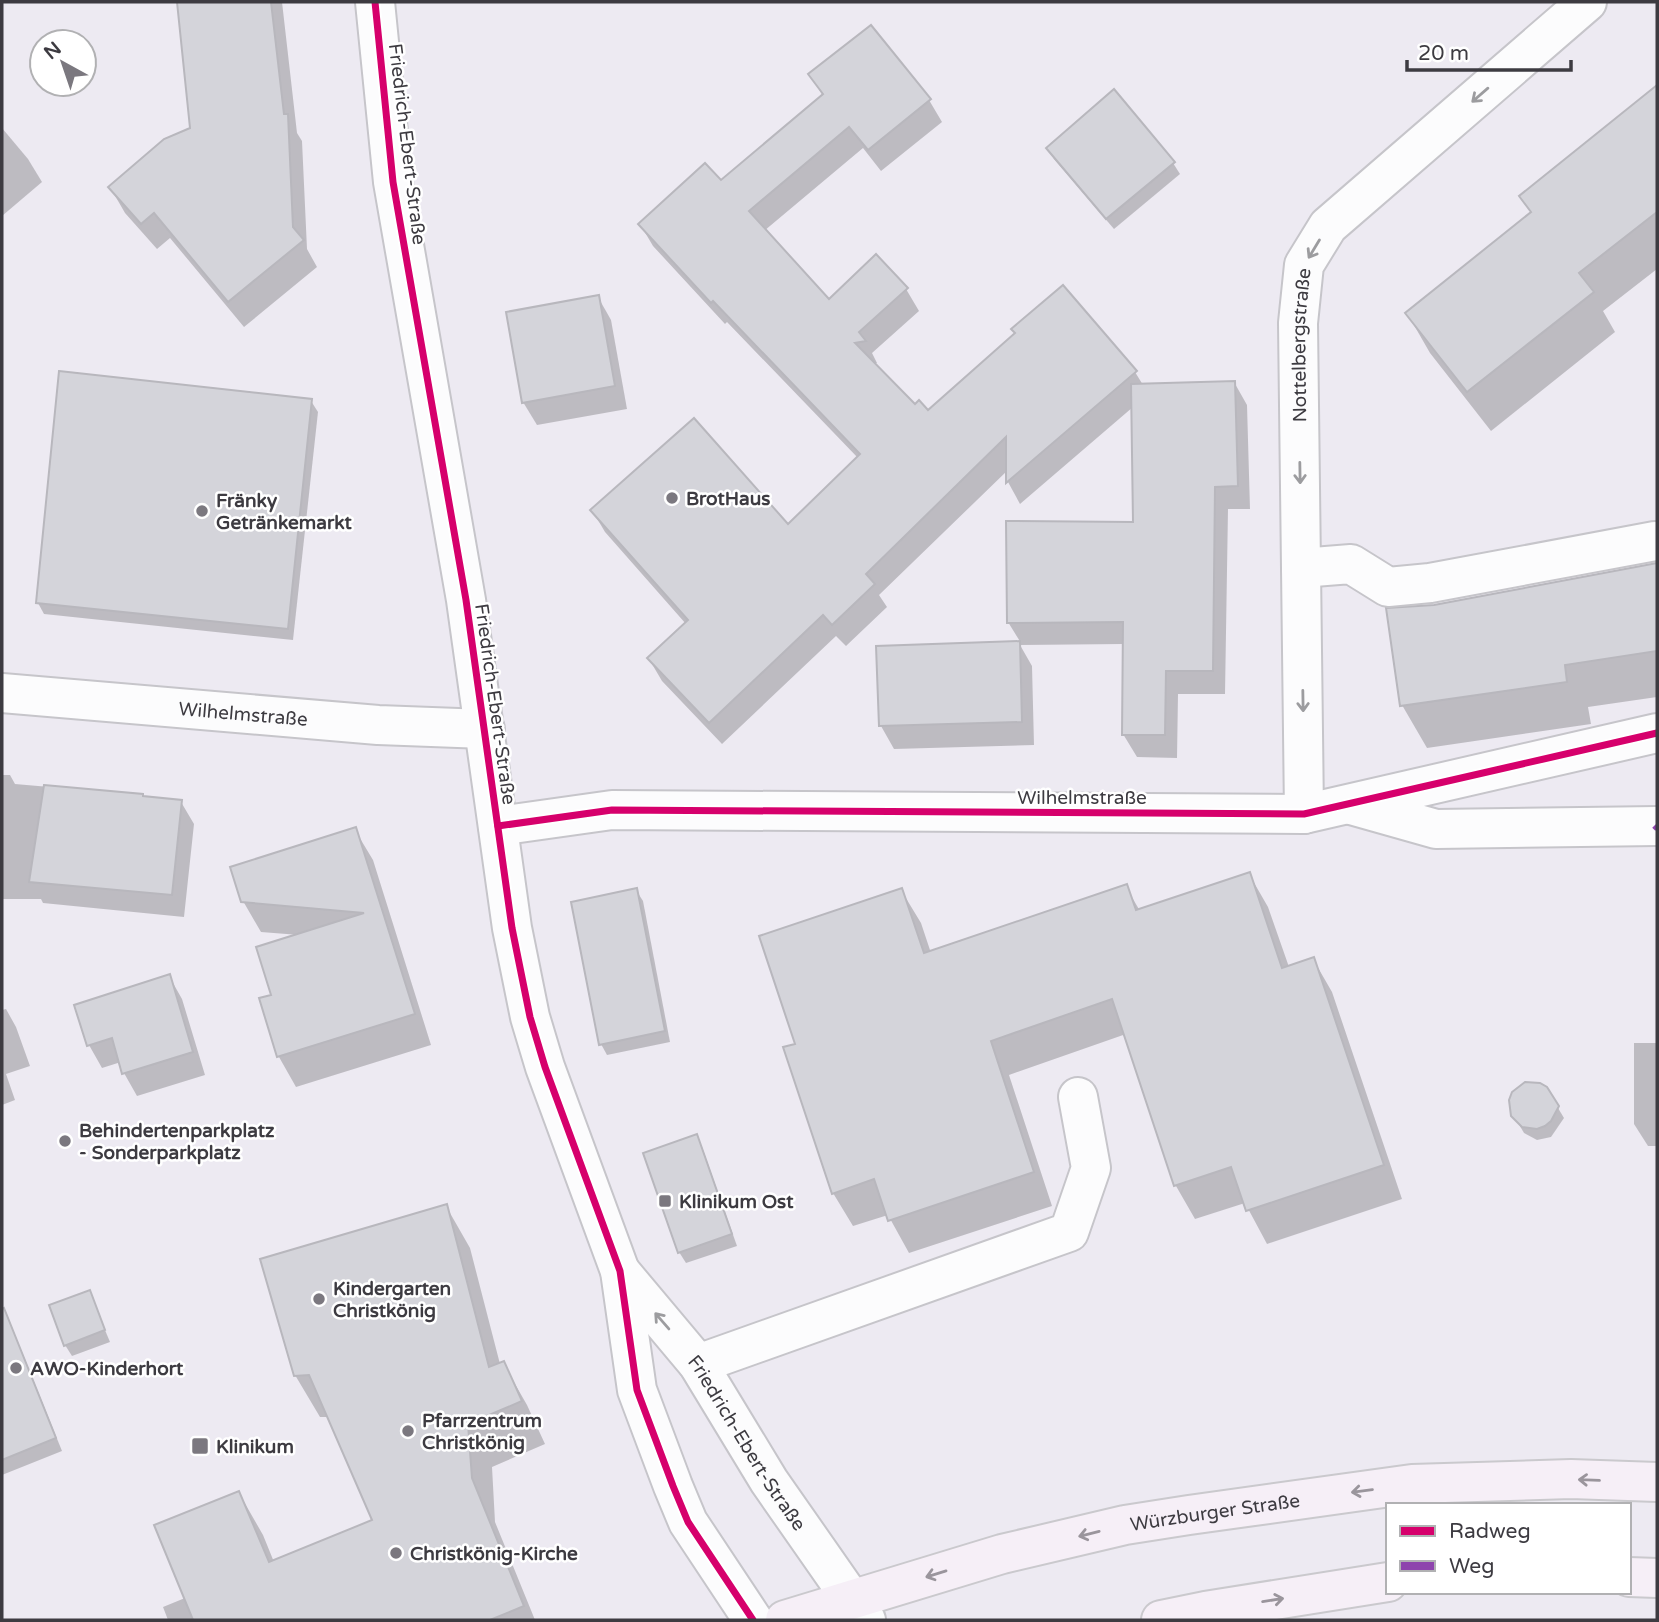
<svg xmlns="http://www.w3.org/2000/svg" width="1659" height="1622" font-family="'Varela Round',sans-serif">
  <rect width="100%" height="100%" fill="#edeaf2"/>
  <g fill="#0003">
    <path d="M178,2h104l15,131 5,8 5,108 10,18 -73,60 -74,-89 -13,11 -32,-36 -15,-26 82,-58z"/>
    <path d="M810,75l119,25 13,22 -61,49 -18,-23 -99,83 65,70 77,-12 13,22 -47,42 5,10 -4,1 42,43 13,5 207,-40 8,13 91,-3 13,23 3,104h-22l-3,185h-47l-1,64 -40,-1 -14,-23 1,-90 -104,1 12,21 2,79 -140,4 -13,-23 -3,-78 143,-5 -13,-21 127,-98 -2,-117 -113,97 -12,-22v-12l-129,125 8,12 -41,39 -10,-10 -114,108 -60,-63 -13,-22 37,-35 -81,-92 -13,-22 196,17 70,-69 -131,-136 -2,2 -72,-78 -13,-22 80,-42 103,-86z"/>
    <path d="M1657,88v181l-54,42 12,21 -124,99 -61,-78 -23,-40 125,-99 -11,-18z"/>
    <path d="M2,128l26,31 14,23 -40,34z"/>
    <path d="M1048,148l125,15 7,11 -66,55 -60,-70z"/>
    <path d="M598,297l13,23 16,89 -90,16 -14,-23z"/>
    <path d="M311,401l7,11 -25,228 -249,-26 -6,-11z"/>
    <path d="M1657,565v132l-69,10 3,17 -164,24 -25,-43 32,-99z"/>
    <path d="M2,775h8l5,9 127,11 1,2 38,5 13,22 -10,93 -141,-14 -2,-4h-39z"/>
    <path d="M355,830l18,30 58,185 -135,42 -17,-30 -18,-57 12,-4 26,-61 -38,-3 -18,-31z"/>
    <path d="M1249,874l19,33 21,60 24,-8 19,33 70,207 -135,45 -22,-41 -50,16 -19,-33 -50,-152 -117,41 43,131 -143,47 -21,-38 -35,11 -20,-33 -35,-147 103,-156 20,33 10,30 195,-66 14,24z"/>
    <path d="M636,890l7,11 27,141 -63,13 -6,-11z"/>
    <path d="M169,976l13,23 23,76 -68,21 -13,-23 -3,-11 -19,6 -13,-23z"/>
    <path d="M6,1009l10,18 14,39 -24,8 9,26 -13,5v-95z"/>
    <path d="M1634,1043h23v103h-9l-14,-22z"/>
    <path d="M1546,1088l18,30 -13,19 -14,3 -13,-7 -7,-12z"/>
    <path d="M696,1136l6,11 35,99 -51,17 -7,-11z"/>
    <path d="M446,1206l24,42 30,116 3,-1 24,42 18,39 -53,23 3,55 40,98h-367l-5,-13 22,-9 54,-105 24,42 11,27 100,-41 -45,-104h-9l-25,-42z"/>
    <path d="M89,1292l21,50 -38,14 -7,-11z"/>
    <path d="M15,1340l7,12 40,99 -60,24v-130z"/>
  </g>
  <g fill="#d4d4da" stroke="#b8b7bd" stroke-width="2">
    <path d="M177,2h94l13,112h4l5,113 11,13 -76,62 -74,-89 -13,11 -33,-37 56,-48 26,-11z"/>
    <path d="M871,25l60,74 -63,51 -19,-23 -100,84 80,88 47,-45 32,34 -49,44 7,9 -11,2 60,61 4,-4 9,10 87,-77 -4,-4 52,-44 74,86 -131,112v-46l-140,137 9,10 -43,41 -9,-10 -114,108 -62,-65 41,-38 -98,-110 104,-92 94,106 72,-70 -147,-153 -2,2 -73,-79 67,-61 16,17 102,-86 -15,-20z"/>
    <path d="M1657,85v127l-78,61 15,19 -127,100 -62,-79 126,-101 -12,-16z"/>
    <path d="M1114,89l61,73 -69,57 -60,-71z"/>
    <path d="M599,295l16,91 -93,17 -16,-91z"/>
    <path d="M59,371l253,28 -24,230 -252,-26z"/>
    <path d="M1235,381l3,105 -23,1 -2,184h-47l-1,64h-43l1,-113 -116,1 -1,-102 127,1 -2,-138z"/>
    <path d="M1657,563v88l-92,14 2,17 -167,24 -14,-98 48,-3z"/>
    <path d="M1020,641l2,81 -143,4 -3,-80z"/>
    <path d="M44,785l99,9v2l39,4 -10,95 -143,-13z"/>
    <path d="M356,827l59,187 -138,43 -18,-59 12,-3 -15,-48 108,-34 -123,-11 -11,-35z"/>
    <path d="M1250,872l32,96 32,-11 70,208 -138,46 -15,-44 -57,19 -62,-187 -121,42 43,131 -146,49 -14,-42 -42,15 -49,-147 12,-3 -36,-108 143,-48 22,65 203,-69 9,26z"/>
    <path d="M637,888l28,143 -66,14 -28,-143z"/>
    <path d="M170,974l23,78 -71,22 -10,-36 -25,8 -13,-41z"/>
    <path d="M1525,1082l15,1 7,4 12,19 -8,15 -6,5 -8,3 -15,-2 -11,-11 -2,-16 3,-8z"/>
    <path d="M697,1134l35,100 -54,19 -35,-100z"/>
    <path d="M447,1204l42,163 15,-6 18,40 -54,23 4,54 52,128 -34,14h-297l-39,-95 85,-34 30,71 103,-42 -63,-145 -15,1 -34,-117z"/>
    <path d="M90,1290l15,40 -41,16 -15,-41z"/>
    <path d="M4,1308l52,130 -54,22v-151z"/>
  </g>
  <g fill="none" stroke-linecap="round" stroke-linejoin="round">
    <g stroke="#c6c5ca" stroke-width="42">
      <g id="minor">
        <path d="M375,2l18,180 73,418 46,328 18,89 15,50 75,204 17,119 36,96 15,36 65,98"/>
        <path d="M1301,568l50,-4 37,23 42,-4 225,-42"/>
        <path id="s1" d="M2,693l376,32 107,4"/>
        <path d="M1351,805l85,24 221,-3"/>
        <path id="s2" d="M1304,814l-6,-491 6,-58 24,-39 259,-224"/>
        <path d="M498,826l114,-16 692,4 353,-81"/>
        <path id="s3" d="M620,1271l78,93 71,117 97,139"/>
        <path d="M698,1364l371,-132 22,-64 -13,-71"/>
      </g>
    </g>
    <g stroke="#cac9cd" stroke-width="42">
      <g id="major">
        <path d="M1629,1577l28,1"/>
        <path id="s4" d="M785,1620l217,-66 123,-29 64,-10 223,-31 159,-5 86,3"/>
        <path d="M1161,1620l44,-9 183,-29"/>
      </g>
    </g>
    <use href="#minor" stroke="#fcfcfd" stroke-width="38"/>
    <use href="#major" stroke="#f6eff7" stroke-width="38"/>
    <path stroke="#8e44ad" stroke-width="5" stroke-dasharray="10 5" stroke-linecap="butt" d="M1654,826l3,3"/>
    <g stroke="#fff" stroke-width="11">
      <g id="cycleway">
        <path d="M375,2l18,180 73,418 46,328 18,89 15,50 75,204 17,119 36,96 15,36 65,98"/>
        <path d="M498,826l114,-16 692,4 353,-81"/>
      </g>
    </g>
    <use href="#cycleway" stroke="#d6006c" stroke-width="7"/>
  </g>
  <defs><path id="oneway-shaft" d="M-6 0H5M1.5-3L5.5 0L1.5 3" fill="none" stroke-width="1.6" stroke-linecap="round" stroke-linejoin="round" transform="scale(1.75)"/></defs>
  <g stroke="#9c9c9f">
    <use href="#oneway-shaft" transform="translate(1480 95) rotate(139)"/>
    <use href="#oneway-shaft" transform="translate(1314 249) rotate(121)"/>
    <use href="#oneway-shaft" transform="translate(1300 473) rotate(89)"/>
    <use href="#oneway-shaft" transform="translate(1303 701) rotate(89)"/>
    <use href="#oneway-shaft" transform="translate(662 1321) rotate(-131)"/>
  </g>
  <g stroke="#9a959c">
    <use href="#oneway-shaft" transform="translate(1589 1480) rotate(-178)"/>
    <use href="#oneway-shaft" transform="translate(1362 1491) rotate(173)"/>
    <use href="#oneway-shaft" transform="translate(1089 1534) rotate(166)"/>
    <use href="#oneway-shaft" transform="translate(936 1574) rotate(163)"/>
    <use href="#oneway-shaft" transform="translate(1273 1600) rotate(-9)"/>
  </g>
  <g fill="#7b787f" stroke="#fff" stroke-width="2.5">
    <circle cx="672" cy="498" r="7"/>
    <circle cx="202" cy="511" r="7"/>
    <circle cx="65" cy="1141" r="7"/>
    <rect x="658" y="1194" width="14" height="14" rx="3.5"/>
    <circle cx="319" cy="1299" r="7"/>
    <circle cx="16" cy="1368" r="7"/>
    <circle cx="408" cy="1431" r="7"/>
    <rect x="191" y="1437" width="18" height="18" rx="3.5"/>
    <circle cx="396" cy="1553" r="7"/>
  </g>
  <g text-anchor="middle" stroke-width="5" stroke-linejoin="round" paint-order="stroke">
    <g font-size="19" fill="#3d3b41" stroke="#fff">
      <text transform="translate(408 144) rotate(83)" y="7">Friedrich-Ebert-Straße</text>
      <text dy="7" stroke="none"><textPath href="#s2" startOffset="469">Nottelbergstraße</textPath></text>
      <text transform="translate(496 704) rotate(82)" y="7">Friedrich-Ebert-Straße</text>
      <text dy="7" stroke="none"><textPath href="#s1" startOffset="242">Wilhelmstraße</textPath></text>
      <text x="1082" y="804">Wilhelmstraße</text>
      <text dy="7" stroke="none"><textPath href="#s3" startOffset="214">Friedrich-Ebert-Straße</textPath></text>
      <text dy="7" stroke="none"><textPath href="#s4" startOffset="444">Würzburger Straße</textPath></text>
    </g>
    <g font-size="19" font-weight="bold" fill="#3d3b41" stroke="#fff" text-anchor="start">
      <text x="686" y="505">BrotHaus</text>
      <text x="216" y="507">Fränky<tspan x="216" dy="22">Getränkemarkt</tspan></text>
      <text x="79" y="1137">Behindertenparkplatz<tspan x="79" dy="22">- Sonderparkplatz</tspan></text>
      <text x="679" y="1208">Klinikum Ost</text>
      <text x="333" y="1295">Kindergarten<tspan x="333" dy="22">Christkönig</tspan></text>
      <text x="30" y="1375">AWO-Kinderhort</text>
      <text x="422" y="1427">Pfarrzentrum<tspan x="422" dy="22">Christkönig</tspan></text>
      <text x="216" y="1453">Klinikum</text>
      <text x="410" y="1560">Christkönig-Kirche</text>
    </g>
  </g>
  <rect width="1659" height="1622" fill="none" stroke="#3d3b41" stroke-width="7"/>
  <rect x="1386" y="1503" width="245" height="91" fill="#ffffff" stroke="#b1b1b3" stroke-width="2"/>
  <rect x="1400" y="1526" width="35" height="10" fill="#d6006c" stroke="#b1b1b3" stroke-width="2"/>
  <text x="1449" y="1538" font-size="21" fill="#3d3b41">Radweg</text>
  <rect x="1400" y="1561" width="35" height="10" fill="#8e44ad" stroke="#b1b1b3" stroke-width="2"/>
  <text x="1449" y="1573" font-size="21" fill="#3d3b41">Weg</text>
  <g transform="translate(63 63) rotate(320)"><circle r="33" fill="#ffffff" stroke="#b1b1b3" stroke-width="2"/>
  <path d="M0-5L12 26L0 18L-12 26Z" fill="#7b787f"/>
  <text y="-10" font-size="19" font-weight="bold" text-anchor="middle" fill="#3d3b41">N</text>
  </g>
  <path d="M1407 60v10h164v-10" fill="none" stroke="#3d3b41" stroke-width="3.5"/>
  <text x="1418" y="60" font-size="21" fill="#3d3b41" stroke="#ffffff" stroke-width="5" paint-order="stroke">20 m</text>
</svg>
